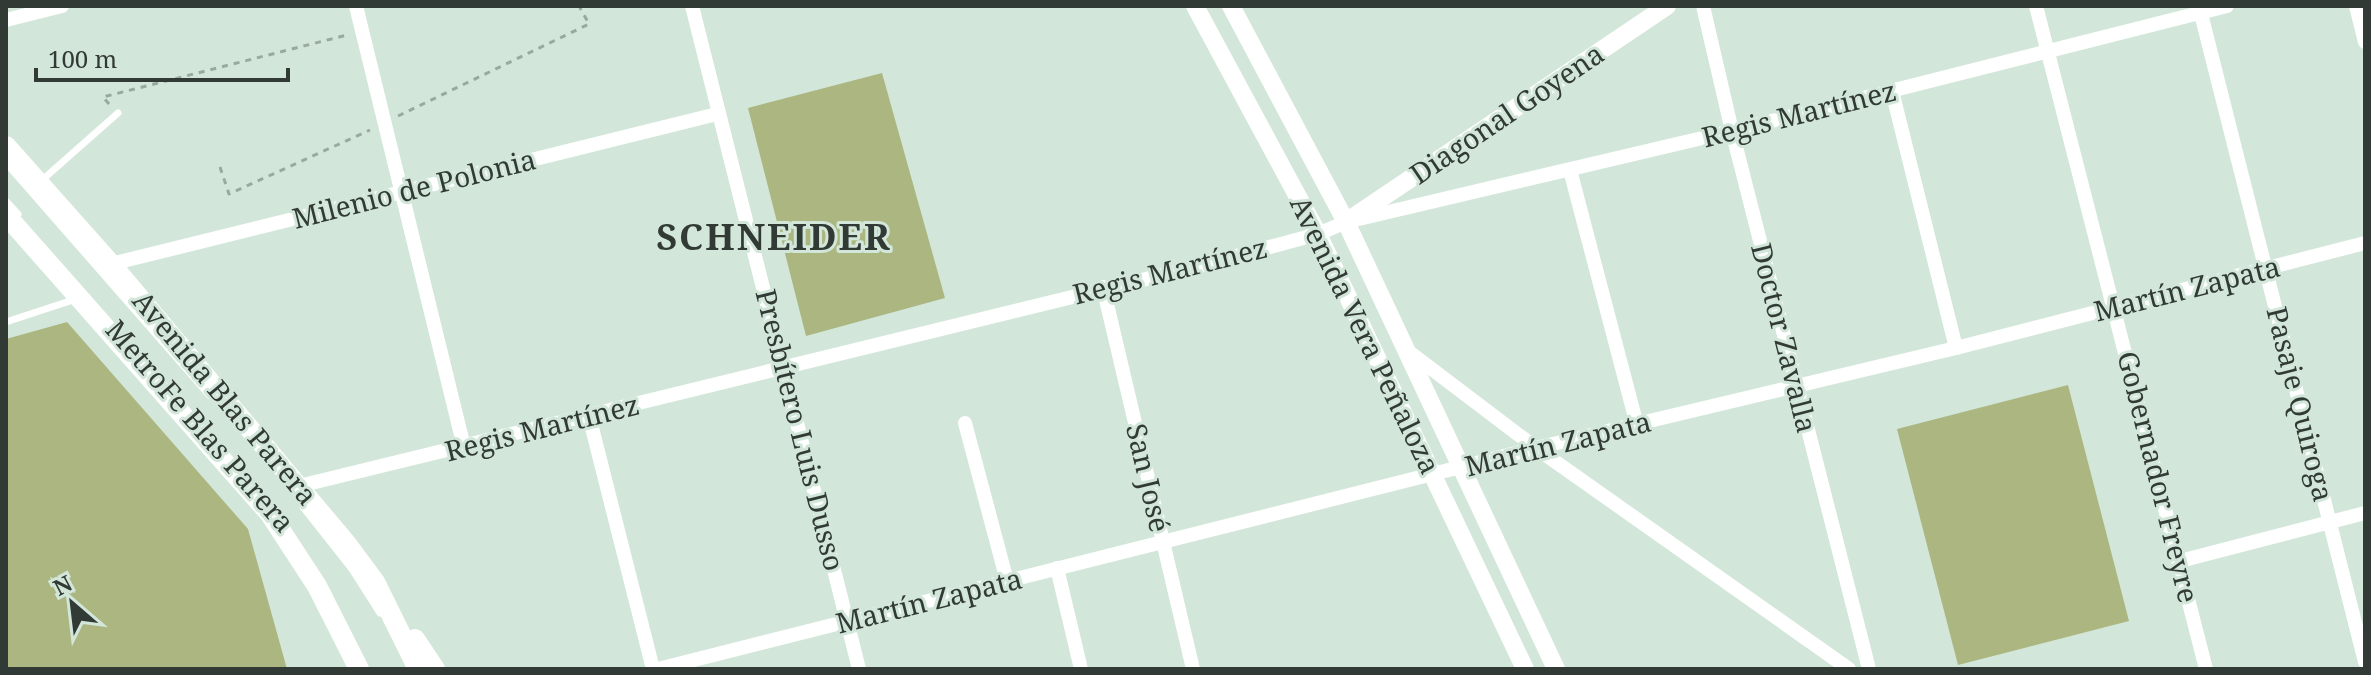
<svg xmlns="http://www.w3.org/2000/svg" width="2371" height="675" font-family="'Noto Serif',serif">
  <rect width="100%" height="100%" fill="#d2e7da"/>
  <g fill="#acb681">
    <path d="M882,73l63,225 -139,38 -58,-228z"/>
    <path d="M67,322l181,207 39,140h-281v-330z"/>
    <path d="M2068,385l61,236 -171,44 -61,-236z"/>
  </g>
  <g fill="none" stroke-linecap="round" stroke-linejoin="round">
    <g stroke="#99a99f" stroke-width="3" stroke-dasharray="6 6" stroke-linecap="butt">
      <path d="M109,104l-6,-7 244,-62"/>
      <path d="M398,116l191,-92 -10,-18"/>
      <path d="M220,167l9,27 141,-64"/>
    </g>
    <g stroke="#fff" stroke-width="7">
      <path d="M6,163l204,233"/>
      <path d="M41,181l77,-68"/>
      <path d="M6,201l12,13"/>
      <path d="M6,322l70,-23"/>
      <path d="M303,507l49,62 28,44"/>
    </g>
    <g stroke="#fff" stroke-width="14">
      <path d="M356,6l108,441"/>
      <path d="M692,6l167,663"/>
      <path d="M1703,6l29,125 137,538"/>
      <path d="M2036,6l170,663"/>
      <path d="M2199,6l166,656"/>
      <path d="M2356,6l9,36"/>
      <path d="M6,20l56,-14"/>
      <path d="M1892,91l64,257"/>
      <path d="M1570,170l67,255"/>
      <path d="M111,264l606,-150"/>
      <path d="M1103,287l90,382"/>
      <path d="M1408,351l128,97 313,221"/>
      <path d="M589,416l64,253"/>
      <path d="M965,423l42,158"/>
      <path d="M299,486l900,-220 119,-32 28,-12 386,-91 495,-125"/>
      <path d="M2180,561l185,-48"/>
      <path d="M1057,568l24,101"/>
      <path d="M658,669l878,-221 420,-100 409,-105"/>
    </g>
    <g stroke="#fff" stroke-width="18">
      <path d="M1195,6l123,228 207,435"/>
      <path d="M1231,6l115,216 210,447"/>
      <path d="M1346,222l321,-216"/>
    </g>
    <g stroke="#fff" stroke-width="20">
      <path d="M6,146l105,118 235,279 29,39 43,87"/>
      <path d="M6,215l264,299 47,72 42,83"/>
      <path d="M415,639l20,30"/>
    </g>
  </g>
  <g text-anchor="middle" stroke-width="6" stroke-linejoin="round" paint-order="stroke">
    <g font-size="28" fill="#323a35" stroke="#d2e7da">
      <text transform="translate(1507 114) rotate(-34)" y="10">Diagonal Goyena</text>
      <text transform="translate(1799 114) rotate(-14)" y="10">Regis Martínez</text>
      <text transform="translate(414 189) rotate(-14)" y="10">Milenio de Polonia</text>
      <text transform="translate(1170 271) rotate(-14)" y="10">Regis Martínez</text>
      <text transform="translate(2187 289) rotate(-14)" y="10">Martín Zapata</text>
      <text transform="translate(1365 335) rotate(64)" y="10">Avenida Vera Peñaloza</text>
      <text transform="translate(1784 338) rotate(76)" y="10">Doctor Zavalla</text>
      <text transform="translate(225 398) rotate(50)" y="10">Avenida Blas Parera</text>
      <text transform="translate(2300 404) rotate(76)" y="10">Pasaje Quiroga</text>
      <text transform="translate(200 426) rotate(49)" y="10">MetroFe Blas Parera</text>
      <text transform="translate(542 428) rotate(-14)" y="10">Regis Martínez</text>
      <text transform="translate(800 430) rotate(76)" y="10">Presbítero Luis Dusso</text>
      <text transform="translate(1558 444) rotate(-14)" y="10">Martín Zapata</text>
      <text transform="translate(2158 477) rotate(76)" y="10">Gobernador Freyre</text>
      <text transform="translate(1148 478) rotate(77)" y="10">San José</text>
      <text transform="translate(929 601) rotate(-14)" y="10">Martín Zapata</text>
    </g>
    <g font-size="36" font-weight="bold" letter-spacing="2" fill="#323a35" stroke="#d2e7da">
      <text x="774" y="250">SCHNEIDER</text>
    </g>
  </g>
  <rect width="2371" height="675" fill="none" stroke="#323a35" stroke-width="16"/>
  <g transform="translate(72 603) rotate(332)" stroke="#d2e7da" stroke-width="6" paint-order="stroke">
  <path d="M0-6L14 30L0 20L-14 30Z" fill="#323a35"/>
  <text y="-12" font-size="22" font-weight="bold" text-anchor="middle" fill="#323a35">N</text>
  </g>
  <path d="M36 68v12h252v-12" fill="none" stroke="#323a35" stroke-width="4"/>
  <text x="48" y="68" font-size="24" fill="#323a35" stroke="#d2e7da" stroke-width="6" paint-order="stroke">100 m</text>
</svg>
